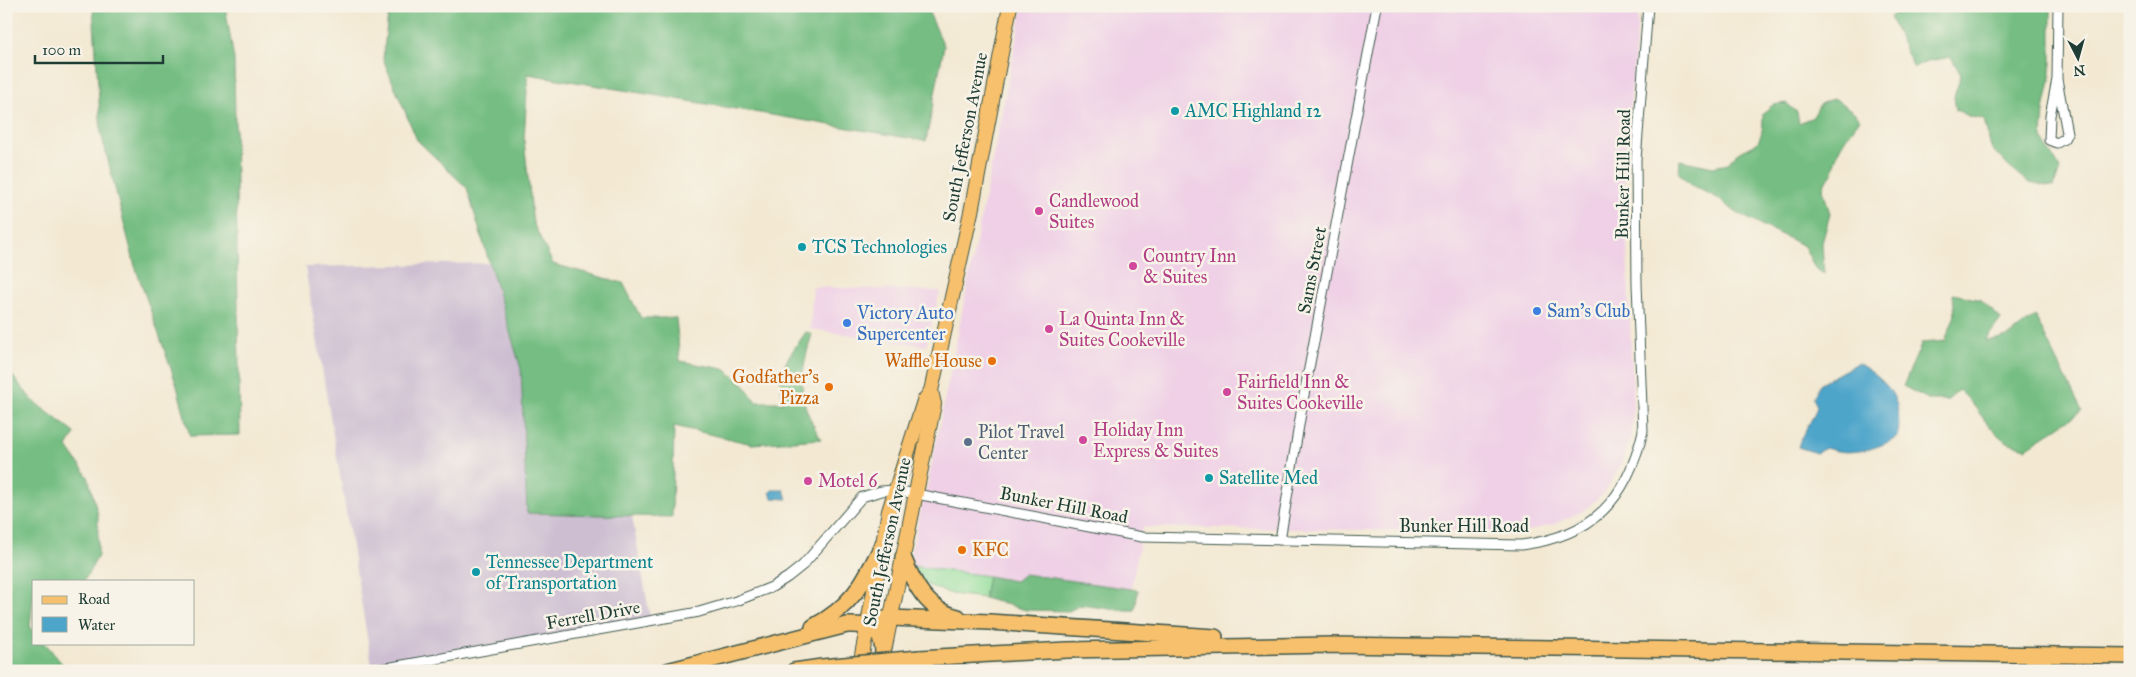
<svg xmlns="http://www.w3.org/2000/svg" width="2136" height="677" font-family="'IM FELL Great Primer',serif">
  <rect width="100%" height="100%" fill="#f7f3e8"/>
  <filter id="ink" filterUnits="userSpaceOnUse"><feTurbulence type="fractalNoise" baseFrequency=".02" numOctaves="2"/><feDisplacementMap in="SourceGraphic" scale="10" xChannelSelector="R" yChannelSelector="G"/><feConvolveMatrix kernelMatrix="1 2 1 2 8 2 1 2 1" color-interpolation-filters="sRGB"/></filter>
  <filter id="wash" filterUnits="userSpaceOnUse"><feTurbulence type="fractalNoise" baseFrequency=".0096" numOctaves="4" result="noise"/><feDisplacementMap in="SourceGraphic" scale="20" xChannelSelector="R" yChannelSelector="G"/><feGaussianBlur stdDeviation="1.12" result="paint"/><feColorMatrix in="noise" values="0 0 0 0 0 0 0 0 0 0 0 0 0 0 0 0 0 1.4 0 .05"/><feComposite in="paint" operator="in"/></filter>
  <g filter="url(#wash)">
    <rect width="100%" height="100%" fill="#f3e9d3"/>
    <g fill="#efd0e6">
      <path d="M1023,6h616l-15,168 9,223 -1,36 -12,33 -17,28 -20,17 -28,13 -31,8 -381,-5 -12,62 -107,-15 -9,7 -104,-15v-15l17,-68z"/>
      <path d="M813,287l127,4 -14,55 -116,-17z"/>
    </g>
    <path fill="#cdbed2" d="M489,263l32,106 6,143 105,4 18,101 -278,49 -67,-399z"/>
    <path fill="#91de9a" stroke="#588e67" d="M911,566l77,10 -4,22 -32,-4 -30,-11z"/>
    <g fill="#74bd82" stroke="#4a7d5b">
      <path d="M93,6h132l9,53 6,376 -50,1 -13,-50 -42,-120 -34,-133z"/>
      <path d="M389,6h537l18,40 -18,95 -398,-67 -4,66 9,83 20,41 70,19 18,35h35l4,43 44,8 19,14 13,19h27l-3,-26 9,-20 17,-24 6,2c-13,45 -16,64 9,105l-69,5 -78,-18 -2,91 -145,-4 -6,-144 -54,-181 -50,-48 -34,-81z"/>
      <path d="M1906,6h145v70l-7,34 -2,28 18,31 -6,18 -25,-4 -20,-16 -18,-19 -7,-29 -13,-2 -15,-7 -2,-13 7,-22 -10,-18 -23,4 -14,7 -24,-51z"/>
      <path d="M1834,98l21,15 5,6c-13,18 -26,32 -27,55l-7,6 -3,9 7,25 -8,29 2,31 -9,-6 -11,-22 -67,-33 -20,-15 -28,-14 -10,-11 1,-13 33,7 15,-3c16,-26 36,-4 35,-51l10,-8 13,-2 11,9 2,11 14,-6 7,-13z"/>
      <path d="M1953,294l28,6 20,19 -16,22 23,-4 27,-21 47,95 -56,37c-6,-2 -16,-4 -22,-8 -19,-14 -27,-35 -45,-50l-11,10h-18l-27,-14 19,-43 23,-2 10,-26z"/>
      <path d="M6,368l27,33 42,32 -8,14 21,30 10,38v41l-14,25h-50c0,16 -3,31 -4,47l4,4v11h11l23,28h-62z"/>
      <path d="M1024,574l114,16 -3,20h-16l-38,-5 -12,6 -43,-1 -42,-12 4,-22 27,5z"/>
    </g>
    <g fill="#4da5ca" stroke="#36717f">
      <path d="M1858,363c33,21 44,35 40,74 -21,12 -48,20 -72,11l-10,5 -18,-6c4,-15 15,-26 19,-41l-4,-8 8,-15z"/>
      <path d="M772,490h12l3,9 -15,-1 -2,-6z"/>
    </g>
  </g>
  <g filter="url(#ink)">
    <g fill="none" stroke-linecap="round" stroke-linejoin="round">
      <g stroke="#3f574c" stroke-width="11">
        <g id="minor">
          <path d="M2057,79l10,54 -3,6 -7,4 -8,-3 1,-24 7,-37 1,-73"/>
          <path d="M1280,540l24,-145 73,-389"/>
          <path d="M375,670l324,-58 37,-11 36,-14 16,-10 15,-12 59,-68 19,-6 14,-1 247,47 379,8c72,-9 106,-45 122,-114l-6,-147 -1,-124 12,-154"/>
        </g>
      </g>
      <g stroke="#3f574c" stroke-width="16">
        <g id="primary">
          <path d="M859,671l30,-160 35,-110 7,-10 40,-179 39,-206"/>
          <path d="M880,671l54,-267 -3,-13"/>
        </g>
      </g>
      <g stroke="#3f574c" stroke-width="18">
        <g id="motorway">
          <path d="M903,557c11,27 24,54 55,60"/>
          <path d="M813,627c41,-22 51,-46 71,-85"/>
          <path d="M867,627l13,-7 11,-2 98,4 226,15"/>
          <path d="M919,658l148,-8 265,-5 798,11"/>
          <path d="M667,671l180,-46c22,-1 36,3 36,29"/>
          <path d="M794,671l28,-4"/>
        </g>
      </g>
      <use href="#minor" stroke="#fff" stroke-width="9"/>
      <use href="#primary" stroke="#f7c06c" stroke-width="14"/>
      <use href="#motorway" stroke="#f7c06c" stroke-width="15"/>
      <g stroke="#3f574c" stroke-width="18" stroke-linecap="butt">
        <path id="motorway-bridge" d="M822,667l97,-9"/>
      </g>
      <use href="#motorway-bridge" stroke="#f7c06c" stroke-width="15"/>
    </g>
  </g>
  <g fill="#0f9aa8" stroke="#f7f3e8" stroke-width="2">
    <circle cx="1175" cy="111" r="5"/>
    <circle cx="802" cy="247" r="5"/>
    <circle cx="1209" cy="478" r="5"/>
    <circle cx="476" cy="572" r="5"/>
  </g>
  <g fill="#d1479c" stroke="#f7f3e8" stroke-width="2">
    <circle cx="1039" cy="211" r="5"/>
    <circle cx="1133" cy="266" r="5"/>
    <circle cx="1049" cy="329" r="5"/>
    <circle cx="1227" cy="392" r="5"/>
    <circle cx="1083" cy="440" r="5"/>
    <circle cx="808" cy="481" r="5"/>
  </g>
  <g fill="#3f7fe0" stroke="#f7f3e8" stroke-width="2">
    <circle cx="1537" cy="311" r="5"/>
    <circle cx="847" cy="323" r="5"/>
  </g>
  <g fill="#e8710a" stroke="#f7f3e8" stroke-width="2">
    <circle cx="992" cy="361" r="5"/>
    <circle cx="829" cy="387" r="5"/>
    <circle cx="962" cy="550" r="5"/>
  </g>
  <circle fill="#5c6f8a" stroke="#f7f3e8" stroke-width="2" cx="968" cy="442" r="5"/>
  <g text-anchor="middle" stroke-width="5" stroke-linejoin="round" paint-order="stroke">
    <g font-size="18" fill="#0d838f" stroke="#f7f3e8" text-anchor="start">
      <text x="1185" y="117">AMC Highland 12</text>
      <text x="812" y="253">TCS Technologies</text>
      <text x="1219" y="484">Satellite Med</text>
      <text x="486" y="568">Tennessee Department<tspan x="486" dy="21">of Transportation</tspan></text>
    </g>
    <g font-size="18" fill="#1f3d34" stroke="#f7f3e8">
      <text transform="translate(965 137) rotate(-79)" y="6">South Jefferson Avenue</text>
      <text transform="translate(1623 174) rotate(-89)" y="6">Bunker Hill Road</text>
      <text transform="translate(1312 270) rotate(-79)" y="6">Sams Street</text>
      <text transform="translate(1064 505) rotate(11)" y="6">Bunker Hill Road</text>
      <text x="1464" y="532">Bunker Hill Road</text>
      <text transform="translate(887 542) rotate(-78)" y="6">South Jefferson Avenue</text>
      <text transform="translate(593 615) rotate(-10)" y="6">Ferrell Drive</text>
    </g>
    <g font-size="18" fill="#b23c85" stroke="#f7f3e8" text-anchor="start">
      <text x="1049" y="207">Candlewood<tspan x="1049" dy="21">Suites</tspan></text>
      <text x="1143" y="262">Country Inn<tspan x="1143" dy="21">&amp; Suites</tspan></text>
      <text x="1059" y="325">La Quinta Inn &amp;<tspan x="1059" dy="21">Suites Cookeville</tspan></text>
      <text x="1237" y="388">Fairfield Inn &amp;<tspan x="1237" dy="21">Suites Cookeville</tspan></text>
      <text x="1093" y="436">Holiday Inn<tspan x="1093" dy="21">Express &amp; Suites</tspan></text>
      <text x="818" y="487">Motel 6</text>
    </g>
    <g font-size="18" fill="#366cbe" stroke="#f7f3e8" text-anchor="start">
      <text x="1547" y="317">Sam's Club</text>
      <text x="857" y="319">Victory Auto<tspan x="857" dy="21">Supercenter</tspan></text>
    </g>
    <g font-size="18" fill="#c56008" stroke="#f7f3e8" text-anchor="end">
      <text x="982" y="367">Waffle House</text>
      <text x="819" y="383">Godfather's<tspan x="819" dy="21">Pizza</tspan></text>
      <text x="972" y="556" text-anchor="start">KFC</text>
    </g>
    <g font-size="18" fill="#4e5e75" stroke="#f7f3e8" text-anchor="start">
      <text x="978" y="438">Pilot Travel<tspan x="978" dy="21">Center</tspan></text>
    </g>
  </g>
  <rect width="2136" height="677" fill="none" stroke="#f7f3e8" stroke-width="25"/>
  <rect x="32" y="580" width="162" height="65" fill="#f7f3e8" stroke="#a1aaa0"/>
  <rect x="42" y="596" width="25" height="8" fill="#f7c06c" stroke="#a1aaa0"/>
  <text x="78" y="604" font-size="15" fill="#1f3d34">Road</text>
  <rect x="42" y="617" width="25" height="15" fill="#4da5ca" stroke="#a1aaa0"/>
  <text x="78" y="630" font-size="15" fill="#1f3d34">Water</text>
  <g transform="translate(2078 58) rotate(174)" stroke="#f7f3e8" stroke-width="4" paint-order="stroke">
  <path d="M0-4L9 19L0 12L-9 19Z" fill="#1f3d34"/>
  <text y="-8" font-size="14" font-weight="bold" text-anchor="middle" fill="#1f3d34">N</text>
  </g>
  <path d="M35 55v8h128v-8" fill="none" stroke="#1f3d34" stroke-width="2.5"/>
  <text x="42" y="55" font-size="15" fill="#1f3d34" stroke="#f7f3e8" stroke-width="4" paint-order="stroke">100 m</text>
</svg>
